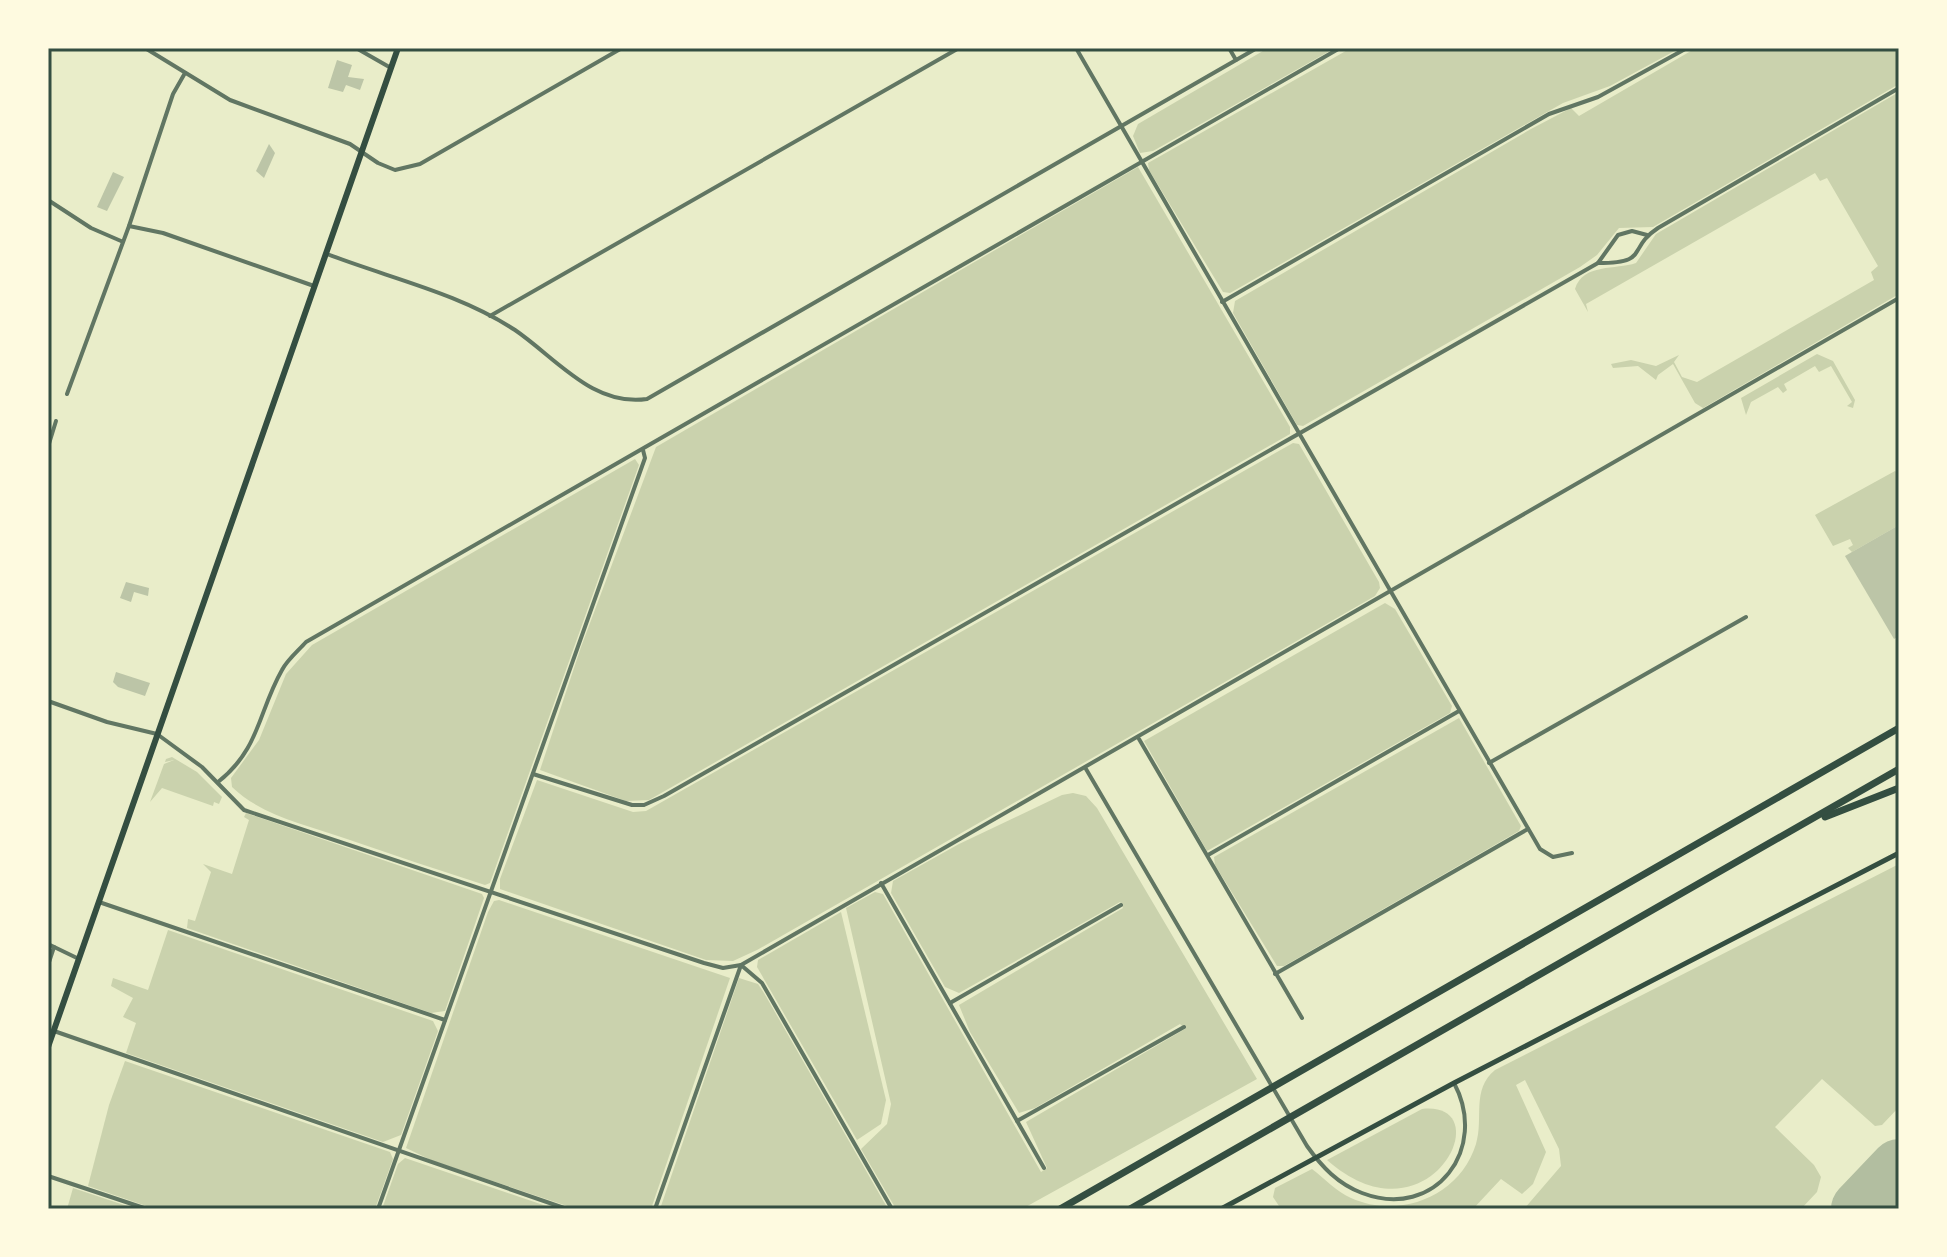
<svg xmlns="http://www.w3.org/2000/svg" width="1947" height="1257" font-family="'Fira Sans',sans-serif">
  <rect width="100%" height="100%" fill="#e9edc9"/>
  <g fill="#cad2ad">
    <path d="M1268,48h67l-182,103 -13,2 -7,-17 5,-12z"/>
    <path d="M1351,48h329l-70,38 -47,17 -333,190 -7,-1 -74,-122 -1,-7z"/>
    <path d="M1696,48h203v36l-246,143 -34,1 -22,27 -17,12 -277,159 -6,-1 -64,-112 2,-12 296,-172 40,-21 8,8z"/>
    <path d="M1899,92v202l-196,114 -8,-5 -22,-39 -15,11 -2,5 -18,-14 -25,2 -2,-4 20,-4 25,6 23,-11 -5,7 8,15 15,5 177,-102 -3,-8 7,-6 -51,-88 -7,3 -5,-8 -229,131 2,8 -13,-23c8,-26 41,-19 61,-26l20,-29z"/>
    <path d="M1138,167l152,260v7l-641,366 -23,1 -86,-31 41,-123 75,-200z"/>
    <path d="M1817,354l16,7 22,39 -2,8 -6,-2 5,-4 -21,-36 -12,6 -4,-6 -31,18 3,6 -4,3 -5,-6 -27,15 -5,13 -5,-17z"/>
    <path d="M1293,443l6,1 80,138 1,6 -5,8 -618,354 -24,11 -27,-1 -206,-71v-10l37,-99 96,32 13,-1z"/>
    <path d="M635,459l4,6 -149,418 -5,2c-47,-15 -94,-31 -141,-47 -39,-14 -82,-22 -112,-51l-1,-9 28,-38 27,-66 26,-29z"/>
    <path d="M1895,471l4,3v51l-47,27 -4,-4 5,-3 -3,-6 -17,7 -18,-31z"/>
    <path d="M1385,603l10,6 57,97 -2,7 -243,138 -63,-110z"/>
    <path d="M1459,718l62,108 -2,5 -235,135h-7l-62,-101 -1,-8z"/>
    <path d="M172,757l25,15 25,25 -3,7 -5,-2 -1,4 -51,-18 -12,14 14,-38 10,-4 -9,2 1,-3z"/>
    <path d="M1073,793l13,3 11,12 160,271 -235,130h-126l-35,-60 26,-25 4,-20 -45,-196 29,-16 8,2 158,278 6,-4 -21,-46 159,-93 -5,-5 -145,84 -16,5 -49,-81 -11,-27 164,-97 -3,-6 -161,91 -14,-6 -54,-94 2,-12 66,-37 103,-49z"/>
    <path d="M246,813l236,81 2,4 -39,113 -14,2 -244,-85 1,-9 7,2 16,-49 -8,-8 29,10 17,-54 -5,-3z"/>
    <path d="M1899,864v243l-17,18 -7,1 -53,-47 -47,48 39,38 7,12 -4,15 -16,17h-277l37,-43 -2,-17 -34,-69 -9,5 30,67 -13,32 -11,10 -21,-15 -28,30h-192l-8,-12 2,-9 37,-19c13,10 24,22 39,29 49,22 109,-2 125,-54 8,-26 -5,-54 19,-74z"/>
    <path d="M499,900l231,78 -79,231h-75l-143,-48 -27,-13 82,-236 6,-11z"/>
    <path d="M841,912l45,188 -5,24 -24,16 -100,-173 1,-7z"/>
    <path d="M168,930l265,91 5,10 -37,104 -18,7 -257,-89 10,-30 -13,-6 10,-19 -22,-12 2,-8 35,12z"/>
    <path d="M739,978l19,6 6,9 124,216h-228z"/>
    <path d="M125,1061l265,91 3,7 -18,50h-220l-67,-23 21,-81z"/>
    <path d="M1422,1109c80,-9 7,141 -95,51z"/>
    <path d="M405,1158l150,51h-173l16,-45z"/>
    <path d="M73,1188l63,21h-69z"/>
  </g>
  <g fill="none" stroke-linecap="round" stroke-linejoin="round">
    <path stroke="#b2bea0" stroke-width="24" d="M1870,1209l29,-3"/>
    <path stroke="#b2bea0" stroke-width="58" d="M1860,1209l39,-41"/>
  </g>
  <g fill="#bcc5a7">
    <path d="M337,60l15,5 -4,12 16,2 -4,11 -14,-5 -3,7 -15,-4z"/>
    <path d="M269,144l6,9 -11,25 -8,-7z"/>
    <path d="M113,172l11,5 -17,34 -10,-4z"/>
    <path d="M1899,525v111l-5,3 -49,-83z"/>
    <path d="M126,582l23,6 -1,8 -14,-4 -3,10 -11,-4z"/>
    <path d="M116,672l34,11 -5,13 -27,-9 -5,-5z"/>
  </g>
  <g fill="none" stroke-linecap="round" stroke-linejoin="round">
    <g stroke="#617663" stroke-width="4">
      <path d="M145,48l85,52 120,44 28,19 17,7 25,-6 202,-116"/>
      <path d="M356,48l35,20"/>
      <path d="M1076,48l464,801 13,8 19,-4"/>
      <path d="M1229,48l7,12"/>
      <path d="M48,200l43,28 30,13"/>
      <path d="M129,226l34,7 151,53"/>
      <path d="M327,254c62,24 132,39 188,76 41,28 78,77 132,69l610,-351"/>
      <path d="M1598,263c53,0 28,-14 60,-35l241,-140"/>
      <path d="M1222,302l327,-188 49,-17 89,-49"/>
      <path d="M490,316l469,-268"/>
      <path d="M67,394l62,-168 44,-132 12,-21"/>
      <path d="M48,447l8,-26"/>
      <path d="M48,701l59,21 50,12 45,33 42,43 460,153 19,5 18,-3 21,18 130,226"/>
      <path d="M1139,739l163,279"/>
      <path d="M1489,763l257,-146"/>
      <path d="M1086,769l221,377c15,21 31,38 55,47 74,28 127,-45 92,-110"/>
      <path d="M533,774l99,31h12l20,-9 934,-533 20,-28 14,-4 15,4"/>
      <path d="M218,782c42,-33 40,-70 64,-112 5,-10 16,-19 24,-28l1034,-594"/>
      <path d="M1208,855l251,-144"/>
      <path d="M881,883l163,285"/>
      <path d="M99,902l346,118"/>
      <path d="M48,944l31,15"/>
      <path d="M48,965l6,-18"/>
      <path d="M1275,974l253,-145"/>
      <path d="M950,1003l171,-98"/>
      <path d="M54,1031l513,178"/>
      <path d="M1017,1121l167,-94"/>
      <path d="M48,1176l99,33"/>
      <path d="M378,1209l267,-751 -2,-8"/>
      <path d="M655,1209l86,-244 1158,-667"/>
    </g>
    <path stroke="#344e41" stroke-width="5" d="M1221,1209l233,-126 445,-230"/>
    <path stroke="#344e41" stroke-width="6" d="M48,1047l350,-999"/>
    <g stroke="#344e41" stroke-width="7">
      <path d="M1825,817l74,-29"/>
      <path d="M1060,1209l839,-481"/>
      <path d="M1130,1209l769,-440"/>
    </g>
  </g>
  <rect width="1947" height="1257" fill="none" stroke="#fefae0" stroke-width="100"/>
  <rect x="50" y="50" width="1847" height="1157" fill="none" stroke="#344e41" stroke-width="3"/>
</svg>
